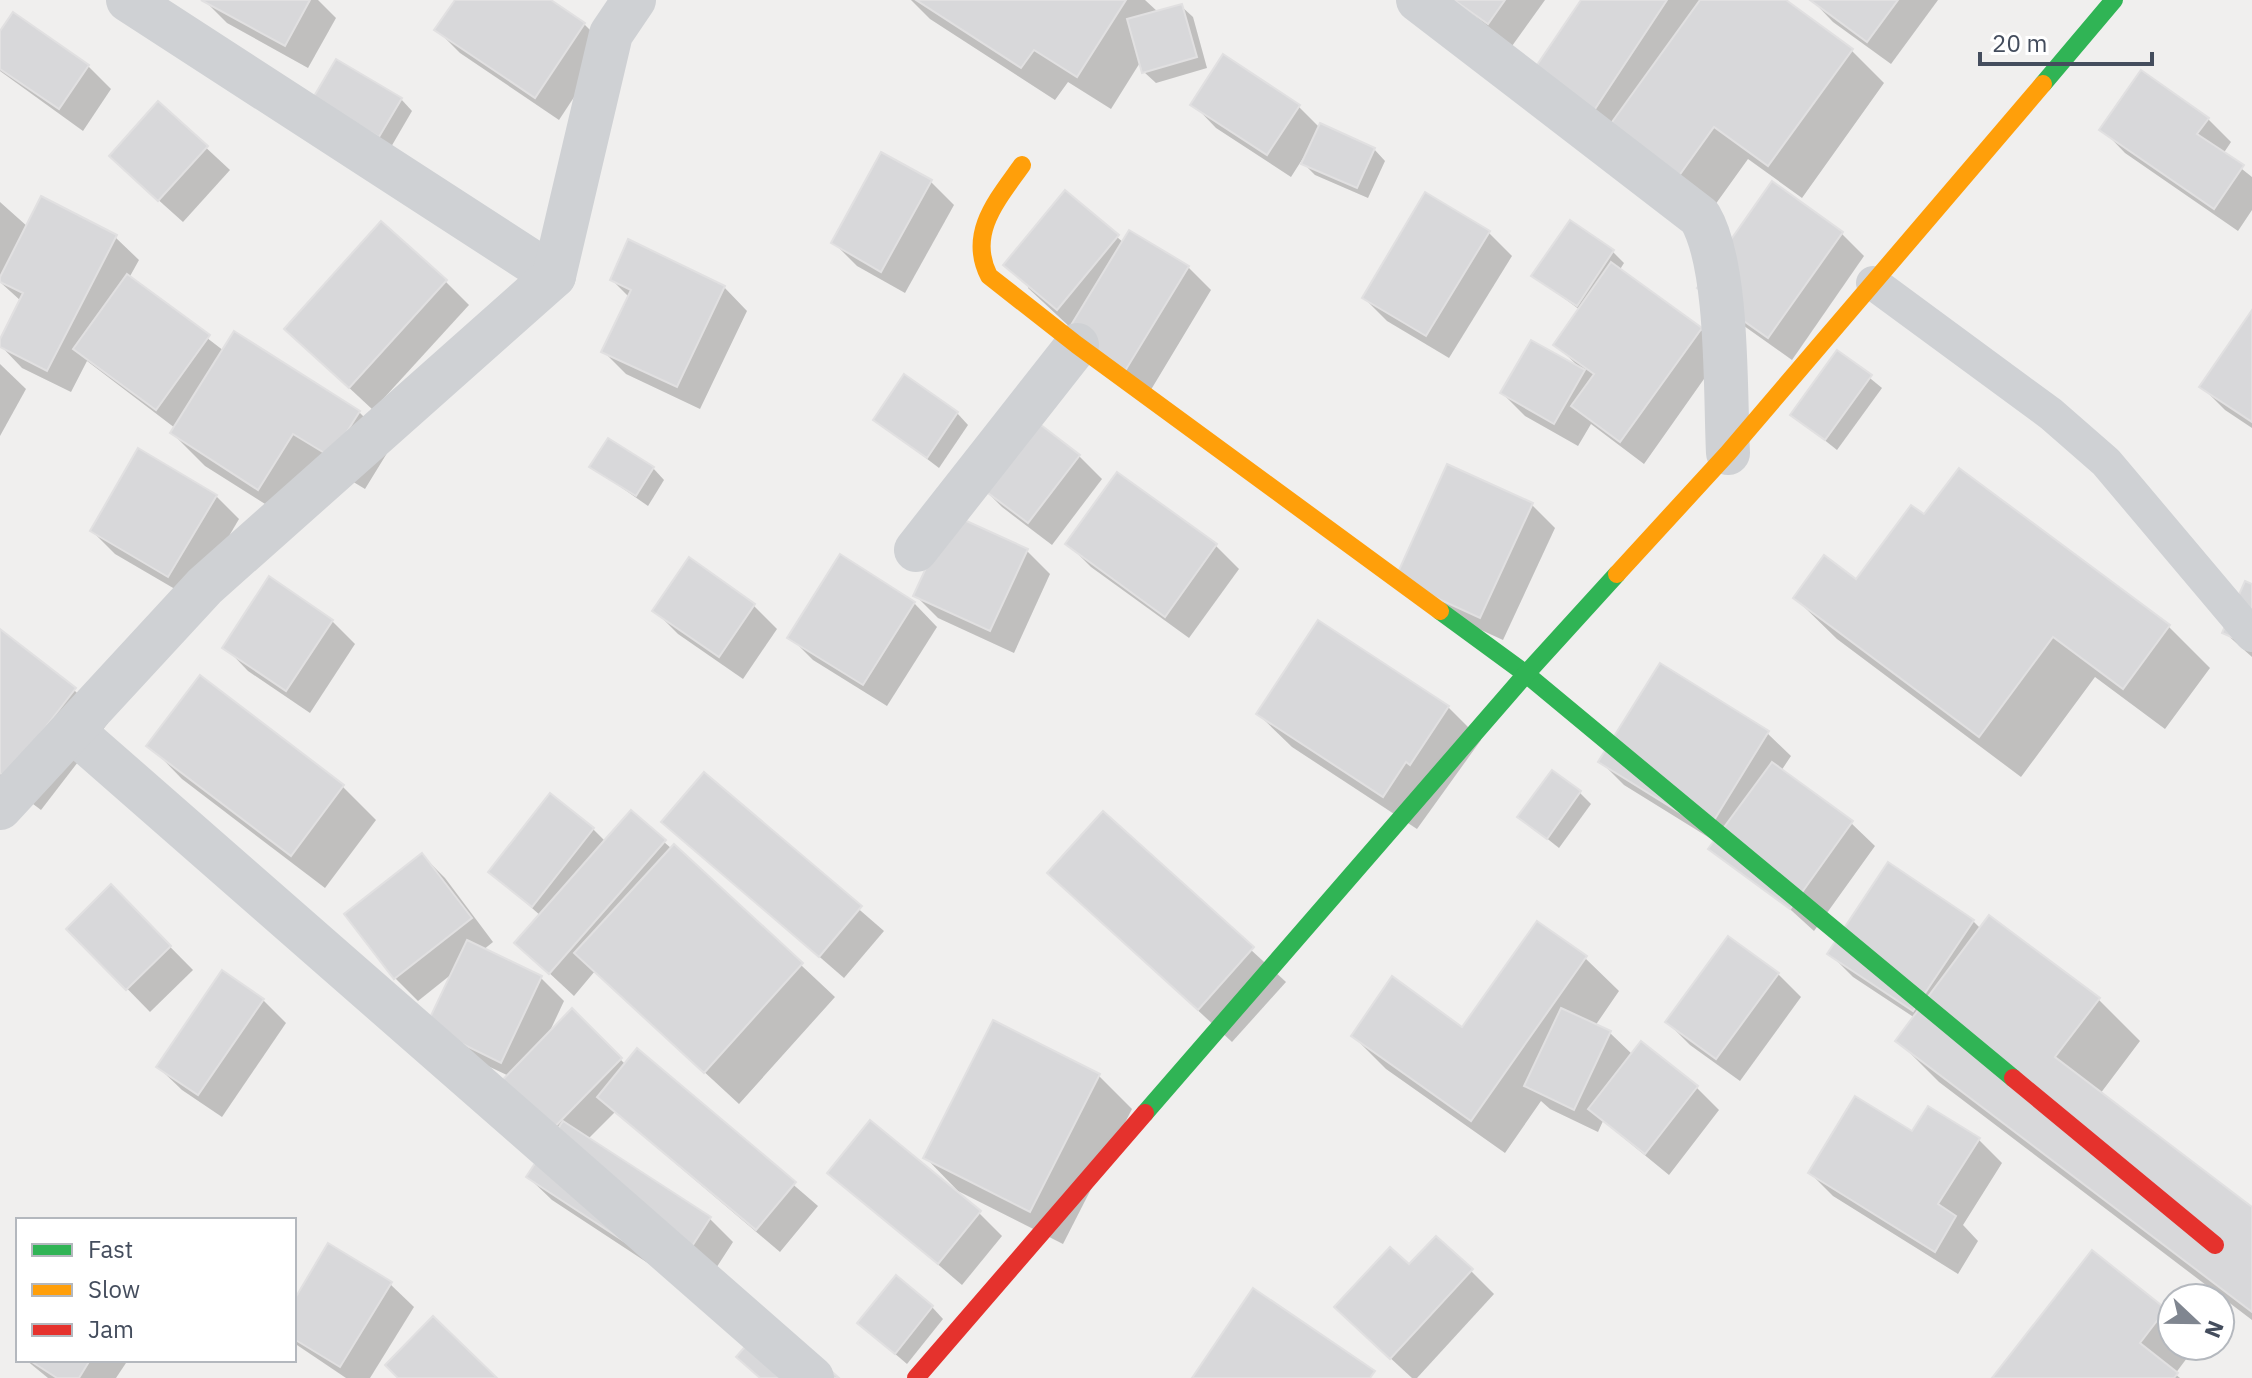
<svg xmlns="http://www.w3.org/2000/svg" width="2252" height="1378" font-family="'IBM Plex Sans',sans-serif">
  <rect width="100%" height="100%" fill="#f0efee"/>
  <g fill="#0003">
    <path d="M204,0h114l18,18 -28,50 -81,-45z"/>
    <path d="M457,0h90l37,24 23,23 -48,73 -99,-67 -23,-23z"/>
    <path d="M911,0h234l13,12 23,-6 12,11 14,51 -51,15 -12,-11 -3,-11 -30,48 -43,-27 -13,18 -125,-81z"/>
    <path d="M1455,0h90l-33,46z"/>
    <path d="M1583,0h200l68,50 33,33 -82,115 -54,-39 -51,71 -128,-126z"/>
    <path d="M1812,0h126l-47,64 -58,-42z"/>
    <path d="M0,34l88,32 23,23 -28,42 -83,-60z"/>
    <path d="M401,99l11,12 -21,36 -64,-38z"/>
    <path d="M159,104l71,66 -47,52 -48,-43z"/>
    <path d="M1193,104l105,2 22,22 54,21 11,12 -17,37 -53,-23 -11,-11 1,-9 -14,22 -75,-49z"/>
    <path d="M2208,119l23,23 -8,12 29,23v33l-14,21 -113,-78 -23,-24z"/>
    <path d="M931,182l23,23 -49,88 -48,-27 -23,-23z"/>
    <path d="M1065,193l59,50 64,24 23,23 -65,108 -118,-110z"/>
    <path d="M0,202l28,25 87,10 24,23 -10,18 95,73 135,61 33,33 -27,44 -38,-23 -35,55 -87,-55 -33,-33 3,-5 -88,-67 -16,31 -49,-24 -22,-23 21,-44 -21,-19z"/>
    <path d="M1570,223l43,29 11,11 -5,8 81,58 23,23 -79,112 -53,-40 -13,22 -53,-30 -23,-23 77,-26 -23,-22 24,-35 -46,-34z"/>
    <path d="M1489,233l23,23 -63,102 -62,-37 -23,-23z"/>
    <path d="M1841,233l23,23 -72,104 -69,-49z"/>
    <path d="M612,280l112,7 23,24 -47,98 -74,-35 -23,-23 26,-54z"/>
    <path d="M446,282l23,23 -96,105 -87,-81z"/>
    <path d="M2252,314v114l-27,-18 -23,-23z"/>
    <path d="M1838,352l44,36 -45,62 -44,-35z"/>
    <path d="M0,364l26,25 -26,47z"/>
    <path d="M957,413l11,12 -29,43 -63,-48z"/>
    <path d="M1079,456l23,23 -50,66 -50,-38 -23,-23z"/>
    <path d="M592,467l61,1 11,12 -16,26z"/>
    <path d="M1959,470l210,157 41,41 -45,61 -70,-52 -74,100 -184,-138 -42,-41 61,-16 69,-65z"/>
    <path d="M216,496l23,23 -47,80 -77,-45 -23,-23z"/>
    <path d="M1532,505l23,23 -52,112 -83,-38z"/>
    <path d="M1068,544l148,2 23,23 -50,69 -98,-71z"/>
    <path d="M1027,551l23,23 -36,79 -76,-35 -23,-23z"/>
    <path d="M689,560l65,46 23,23 -34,50 -65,-45 -24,-24z"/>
    <path d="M270,579l62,42 23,23 -45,69 -62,-42 -23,-24z"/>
    <path d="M2252,587v70l-28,-25z"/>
    <path d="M914,603l23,24 -50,79 -74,-46 -23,-23z"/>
    <path d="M0,632l74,58 34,33 -67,87 -41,-31z"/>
    <path d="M1448,707l33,33 -64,89 -125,-82 -34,-33z"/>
    <path d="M1767,733l24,23 -10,15 70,52 24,23 -61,85 -98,-89 -92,-57 -23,-23z"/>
    <path d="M149,745l194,42 33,33 -51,68 -143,-109z"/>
    <path d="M704,775l180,156 -40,47 -180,-156z"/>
    <path d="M1579,792l12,12 -32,44 -39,-31z"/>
    <path d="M631,813l41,36 2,-3 161,151 -96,107 -144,-133 -21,25 -57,-53 24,-27 -50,-44 102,-43 13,13z"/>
    <path d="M1103,814l183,168 -54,60 -182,-169z"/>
    <path d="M422,855l23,23 48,64 -10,8 58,28 23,23 -15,32 23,-22 54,54 11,-15 181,156 -38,46 -165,-140 -27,27 122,80 23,23 -35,54 -146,-96 -24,-23 18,-27 -37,-74 -57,-27 1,-76 -35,28 -23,-23z"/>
    <path d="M111,887l82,83 -43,42 -81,-83z"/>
    <path d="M1990,917l109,83 41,41 -40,53 152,116v110l-313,-238 -41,-41 17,-23 -62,-41 -23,-23 143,-33 8,8z"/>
    <path d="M1585,958l34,33 -24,35 15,7 23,22 63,32 23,23 -50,65 -66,-54 -5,11 -48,-23 -9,-8 -36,52 -119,-84 -33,-33 110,-6z"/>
    <path d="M1778,974l23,23 -61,84 -50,-36 -23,-23z"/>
    <path d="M263,1000l23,23 -64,94 -40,-27 -24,-23z"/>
    <path d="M1099,1076l33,33 -69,135 -105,-53 -33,-34z"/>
    <path d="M1913,1134l65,5 24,24 -39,62 15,16 -20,33 -125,-78 -23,-23z"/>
    <path d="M830,1172l149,41 23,23 -40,49z"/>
    <path d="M2092,1253l80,64v29h24l-21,28 5,4h-186z"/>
    <path d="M1409,1267l62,4 23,23 -77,84h-5l-52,-48z"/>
    <path d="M390,1284l24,23 -44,71h-24l-52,-35v-39z"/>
    <path d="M932,1307l11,12 -36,45 -48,-41z"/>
    <path d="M26,1360h102l-12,18h-68z"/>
  </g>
  <g fill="#d8d8da" stroke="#e1e0e1" stroke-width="2">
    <path d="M201,0h109l-25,46z"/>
    <path d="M455,0h96l34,23 -50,75 -101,-68z"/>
    <path d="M916,0h210l-49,77 -43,-27 -13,18z"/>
    <path d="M1454,0h51l-17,24z"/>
    <path d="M1581,0h86l-74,112 -60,-41z"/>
    <path d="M1700,0h86l67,49 -85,117 -54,-39 -51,71 -69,-51z"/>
    <path d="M1810,0h88l-31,42z"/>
    <path d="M1182,4l15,53 -55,16 -15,-54z"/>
    <path d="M13,12l76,53 -30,44 -59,-40v-38z"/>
    <path d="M1223,54l77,51 -33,50 -77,-50z"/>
    <path d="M336,59l66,39 -23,39 -66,-39z"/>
    <path d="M2141,70l68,48 -12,16 47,31 -30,44 -115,-79z"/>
    <path d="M158,101l50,45 -50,55 -49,-45z"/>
    <path d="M1320,123l55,25 -18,40 -56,-24z"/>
    <path d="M881,152l51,28 -51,92 -50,-29z"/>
    <path d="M1772,181l71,51 -75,106 -71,-50z"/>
    <path d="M1065,190l54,45 -62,75 -54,-45z"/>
    <path d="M1425,192l65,39 -64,105 -64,-38z"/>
    <path d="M41,196l76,39 -70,136 -47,-24v-8l23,-46 -23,-11v-5z"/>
    <path d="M1570,220l44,30 -37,56 -46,-30z"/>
    <path d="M381,221l66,59 -98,108 -65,-59z"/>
    <path d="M1129,230l60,36 -67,110 -60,-36z"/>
    <path d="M628,239l97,47 -48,101 -76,-35 30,-62 -21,-10z"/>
    <path d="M1611,262l91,66 -82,114 -49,-36 23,-32 -41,-29z"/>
    <path d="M127,274l83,61 -54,75 -83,-61z"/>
    <path d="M2252,310v112l-53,-35z"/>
    <path d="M234,331l126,80 -29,46 -38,-23 -35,56 -88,-57z"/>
    <path d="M1531,340l54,30 -31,54 -54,-31z"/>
    <path d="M1837,350l35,25 -47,65 -35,-25z"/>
    <path d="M904,374l54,38 -31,46 -54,-38z"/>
    <path d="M1028,415l52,40 -52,68 -52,-39z"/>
    <path d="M608,438l46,29 -18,29 -47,-29z"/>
    <path d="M138,448l79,47 -49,82 -78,-46z"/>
    <path d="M1447,464l86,39 -53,115 -85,-39z"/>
    <path d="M1959,468l211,157 -47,64 -70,-52 -74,100 -186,-139 31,-43 32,24 55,-74 13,9z"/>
    <path d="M1117,472l100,72 -52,73 -100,-73z"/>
    <path d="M951,514l77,35 -38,82 -77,-35z"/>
    <path d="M840,554l75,48 -52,83 -76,-47z"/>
    <path d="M689,557l66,47 -36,53 -67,-46z"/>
    <path d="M269,576l64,44 -47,71 -64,-43z"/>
    <path d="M2245,581l7,3v62l-30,-13z"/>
    <path d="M1318,620l131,86 -39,59 -4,-3 -23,35 -127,-83z"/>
    <path d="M0,629l76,59 -70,90 -6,-5z"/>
    <path d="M1660,663l109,68 -61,99 -110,-68z"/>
    <path d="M200,675l144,110 -53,71 -145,-110z"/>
    <path d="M1772,762l81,59 -63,88 -82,-60z"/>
    <path d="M1552,770l29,21 -34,48 -30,-22z"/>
    <path d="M704,772l158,134 -43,51 -158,-135z"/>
    <path d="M550,793l44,35 -62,79 -44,-35z"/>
    <path d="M631,810l35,30 -117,134 -35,-31z"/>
    <path d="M1103,811l151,136 -56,63 -151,-137z"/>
    <path d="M674,844l129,119 -99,110 -130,-120z"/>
    <path d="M422,853l50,65 -78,61 -50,-65z"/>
    <path d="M1888,862l86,58 -61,91 -86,-57z"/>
    <path d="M111,884l60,62 -45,44 -60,-61z"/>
    <path d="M1989,915l111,83 -45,59 197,150v105l-357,-271z"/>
    <path d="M1537,921l50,35 -116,165 -120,-85 41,-60 70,51z"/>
    <path d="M1728,936l51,37 -63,86 -51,-37z"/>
    <path d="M467,940l75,36 -41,87 -75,-37z"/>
    <path d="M222,970l42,29 -66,96 -42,-28z"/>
    <path d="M572,1008l50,50 -84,86 -50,-49z"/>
    <path d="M1561,1008l50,23 -37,79 -50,-24z"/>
    <path d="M993,1020l107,54 -70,138 -107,-54z"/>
    <path d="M1641,1041l57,45 -53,68 -57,-45z"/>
    <path d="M637,1048l159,134 -40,48 -159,-133z"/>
    <path d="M1855,1096l57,35 16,-25 52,32 -42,66 18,12 -21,36 -127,-79z"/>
    <path d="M870,1120l111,91 -43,53 -111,-91z"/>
    <path d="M563,1121l148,96 -37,57 -148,-97z"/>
    <path d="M1436,1236l37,33 -83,90 -56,-52 56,-60 19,17z"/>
    <path d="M328,1243l64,39 -52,85 -46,-28v-39z"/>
    <path d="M2092,1250l74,59 -26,34 38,30 -4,5h-182z"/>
    <path d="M896,1275l37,31 -38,48 -38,-31z"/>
    <path d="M1253,1288l122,83 -5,7h-178z"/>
    <path d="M433,1316l64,62h-99l-13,-13z"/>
    <path d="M771,1317l68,61h-79l-24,-21z"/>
    <path d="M29,1360h61l-11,18h-22z"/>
  </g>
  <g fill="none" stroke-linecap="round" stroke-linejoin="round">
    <path stroke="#cfd1d4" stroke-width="34" d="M1873,283l178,131 55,48 146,173"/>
    <g stroke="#cfd1d4" stroke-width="44">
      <path d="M128,0l426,276"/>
      <path d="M1418,0l282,217c29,49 25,175 28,236"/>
      <path d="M916,550l161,-205"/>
      <path d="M73,731l739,647"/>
      <path d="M0,808l205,-222 349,-310 57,-242 23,-34"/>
    </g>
    <g stroke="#30b455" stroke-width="18">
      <path d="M2043,84l71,-84"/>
      <path d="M1440,611l86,63 487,404"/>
      <path d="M1145,1113l381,-439 91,-100"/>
    </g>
    <g stroke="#ff9f0a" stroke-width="18">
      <path d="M1022,165c-24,34 -55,68 -33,111l88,69 363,266"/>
      <path d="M1617,574l111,-121 315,-369"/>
    </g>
    <g stroke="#e5322d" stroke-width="18">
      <path d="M2013,1078l202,167"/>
      <path d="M916,1378l229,-265"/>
    </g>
  </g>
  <rect x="16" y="1218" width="280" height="144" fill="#ffffff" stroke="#b4b8be" stroke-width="2"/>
  <rect x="32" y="1244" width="40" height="12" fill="#30b455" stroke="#b4b8be" stroke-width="2"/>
  <text x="88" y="1258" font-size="24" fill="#444d5d">Fast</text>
  <rect x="32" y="1284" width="40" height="12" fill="#ff9f0a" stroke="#b4b8be" stroke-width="2"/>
  <text x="88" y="1298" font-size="24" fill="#444d5d">Slow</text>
  <rect x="32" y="1324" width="40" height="12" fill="#e5322d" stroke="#b4b8be" stroke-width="2"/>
  <text x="88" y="1338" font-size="24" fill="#444d5d">Jam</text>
  <g transform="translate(2196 1322) rotate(112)"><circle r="38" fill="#ffffff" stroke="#b4b8be" stroke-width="2"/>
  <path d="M0-6L14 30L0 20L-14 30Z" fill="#808690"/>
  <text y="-12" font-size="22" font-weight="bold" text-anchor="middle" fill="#444d5d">N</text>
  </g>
  <path d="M1980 52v12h172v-12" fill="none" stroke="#444d5d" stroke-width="4"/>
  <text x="1992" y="52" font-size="24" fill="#444d5d" stroke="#ffffff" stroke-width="6" paint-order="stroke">20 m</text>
</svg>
